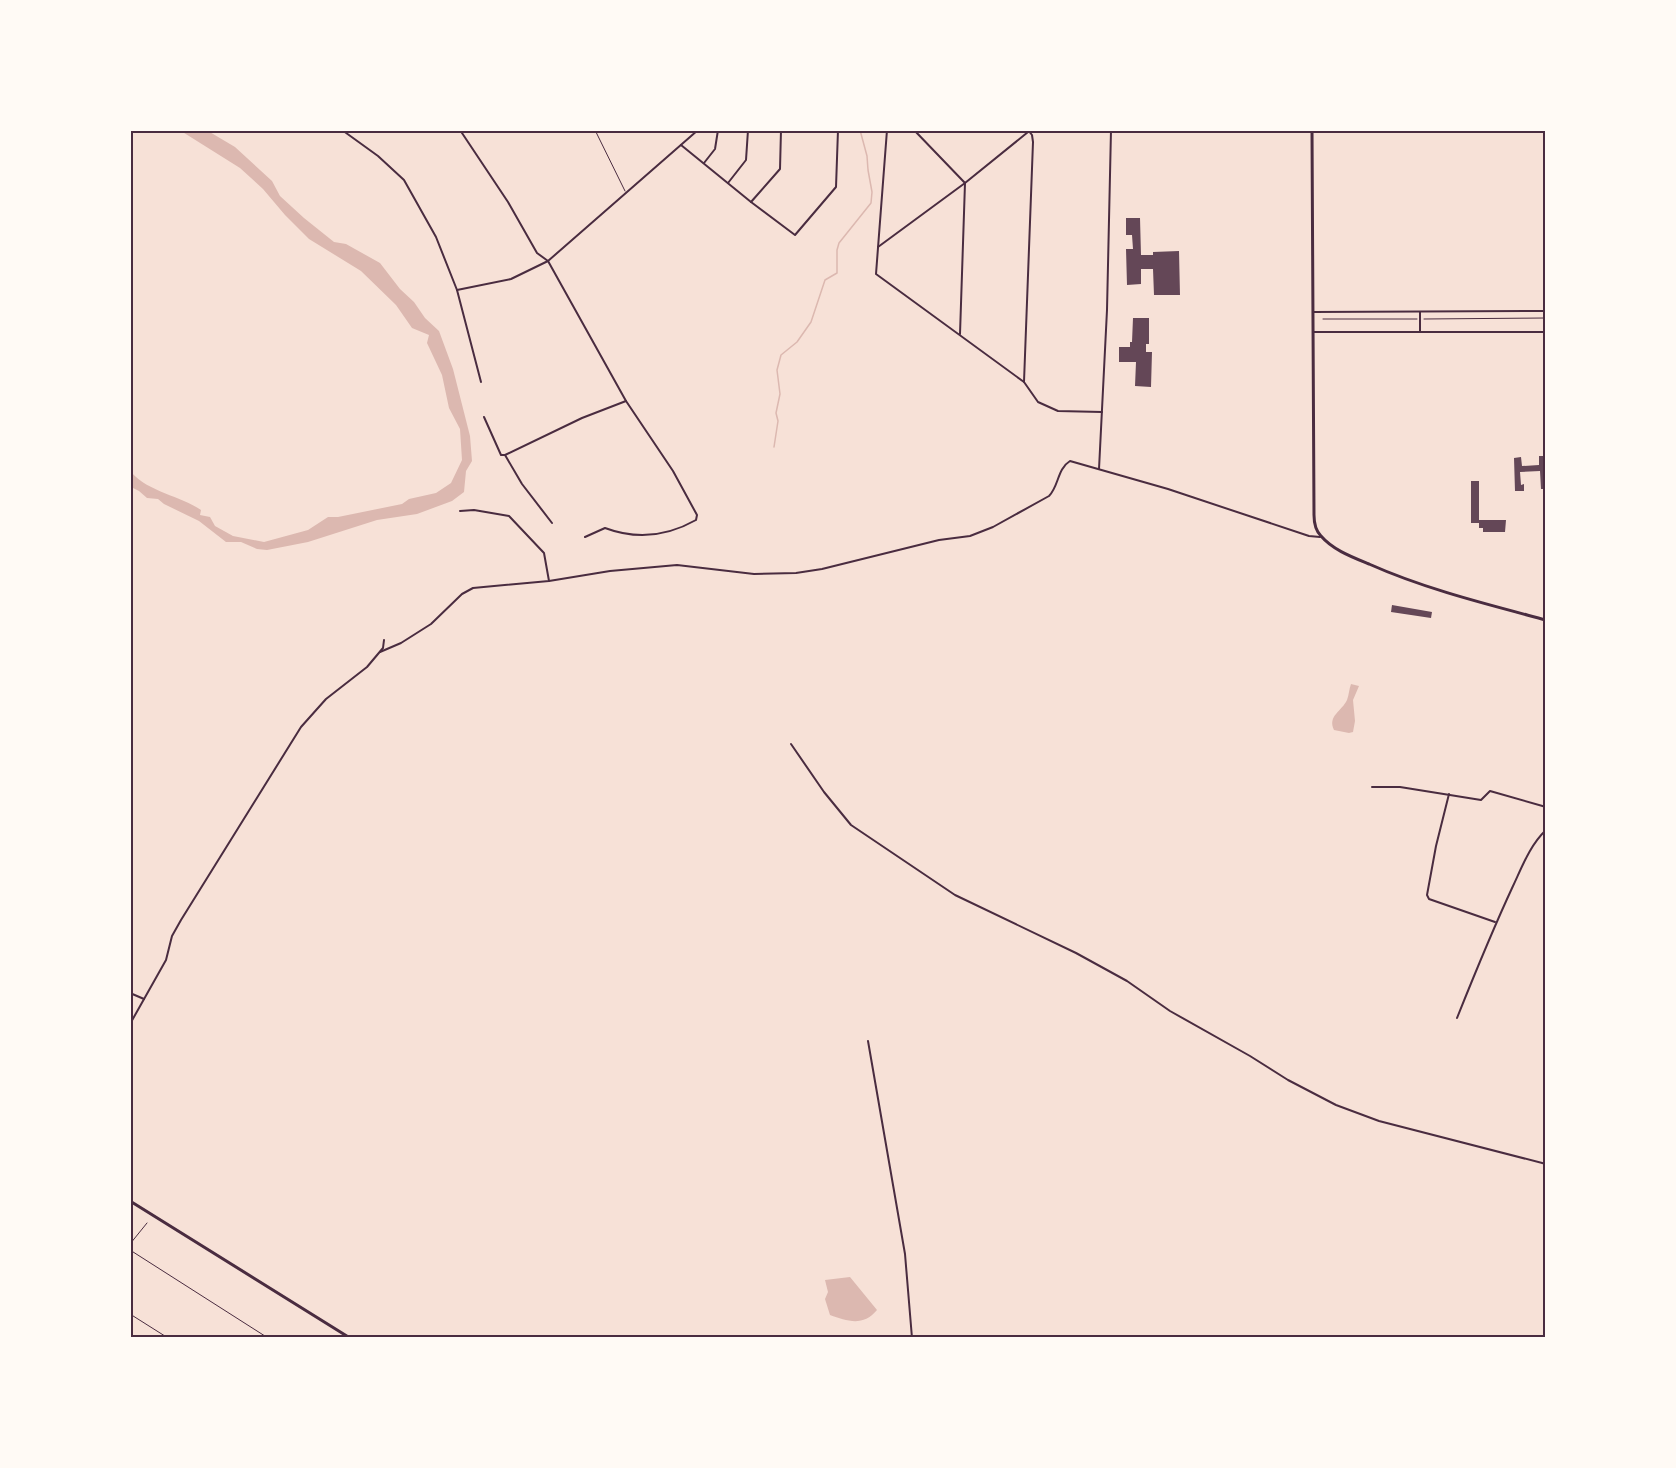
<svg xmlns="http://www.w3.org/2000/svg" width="1676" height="1468" font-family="Barlow,sans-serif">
  <rect width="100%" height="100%" fill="#f7e1d7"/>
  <g fill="#dcb8b0">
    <path d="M181,131h27l27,16 37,34 8,15 24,22 30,24 12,2 34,19 20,26 14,13 11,16 14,13 14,38 17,67 2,25 -6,10 -2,21 -12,9 -35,13 -40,6 -69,22 -41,8 -10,-1 -16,-7h-15l-27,-21 -35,-17 -6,-5 -11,-1 -8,-7 -8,-4v-15c17,20 50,24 70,38l-1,5 10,2 5,9 18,10 31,6 44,-12 20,-13h10l64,-13 7,-5 27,-6 15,-10 11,-23 -2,-31 -11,-21 -7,-33 -15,-32 2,-8 -17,-7 -16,-23 -35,-34 -52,-32 -24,-24 -22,-26 -23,-21z"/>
    <path d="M1351,684l8,2 -6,14 2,21 -2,11 -4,1 -15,-3c-7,-14 8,-19 13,-30 2,-5 2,-11 4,-16z"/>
    <path d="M850,1277l27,33c-14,17 -30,11 -47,5l-5,-16 3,-7 -3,-12z"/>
  </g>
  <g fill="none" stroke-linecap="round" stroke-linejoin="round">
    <path stroke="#dcb8b0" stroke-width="1.5" d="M774,447l4,-26 -2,-8 4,-19 -3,-24 4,-15 16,-13 14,-20 14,-42 12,-7v-23l2,-7 32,-40 1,-11 -4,-22 -1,-14 -7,-26"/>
  </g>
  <g fill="#644757">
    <path d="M1126,218h14l1,37h12v-3l26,-1 1,44h-26l-1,-26h-12v15l-14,1 -1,-36h7l-1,-14h-6z"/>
    <path d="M1133,318h16v26h-3v8h6l-1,35 -16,-1 1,-24h-17v-15h11v-5h2z"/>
    <path d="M1539,456h7v33h-5l-1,-18 -20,1 1,13 3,-1v7h-9l-1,-33 7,-1 1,9 17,-1z"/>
    <path d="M1471,481h8v39h27l-1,12h-22v-4h-4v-5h-8z"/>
    <path d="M1392,605l40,7 -1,6 -40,-6z"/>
  </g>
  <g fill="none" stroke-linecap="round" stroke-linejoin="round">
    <g stroke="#4a2c40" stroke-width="1">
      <path d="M1323,319h94"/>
      <path d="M1424,319l122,-1"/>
    </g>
    <g stroke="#4a2c40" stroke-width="1">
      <path d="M595,130l30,61"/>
      <path d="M130,1244l17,-21"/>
      <path d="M130,1250l138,88"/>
      <path d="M130,1314l38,24"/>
    </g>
    <g stroke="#4a2c40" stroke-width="2">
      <path d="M342,130l36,26 26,24 32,57 21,53 24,92"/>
      <path d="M460,130l48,72 29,51 11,8 78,140 -44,17 -77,37 17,29 30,39"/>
      <path d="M887,130l-11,144 148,108 14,20 20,9 44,1"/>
      <path d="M914,130l51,53 -5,151"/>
      <path d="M681,145l70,57 44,33 41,-48 2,-57"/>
      <path d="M704,163l11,-14 3,-19"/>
      <path d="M728,183l18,-23 2,-30"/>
      <path d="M751,202l29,-33 1,-39"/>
      <path d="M878,247l87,-64 63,-51"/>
      <path d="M457,290l54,-11 37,-18 150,-131"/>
      <path d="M1313,312l233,-1"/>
      <path d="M1420,312v20"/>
      <path d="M1313,332h233"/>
      <path d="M1024,382l9,-240 -1,-7 -4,-5"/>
      <path d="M484,417l17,38h4"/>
      <path d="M1099,469l8,-159 4,-180"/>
      <path d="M460,511l14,-1 35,6 35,37 5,28"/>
      <path d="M585,537l20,-9c32,12 61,9 91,-8l1,-5 -24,-44 -47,-70"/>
      <path d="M380,652l21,-9 30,-19 31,-30 11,-6 76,-7 61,-10 67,-6 77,9 42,-1 26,-4 117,-29 31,-4 23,-9 56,-31c10,-10 8,-27 21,-35l98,28 141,47 11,1"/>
      <path d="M791,744l33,48 27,33 104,70 121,58 51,28 43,30 80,45 38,24 48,25 43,16 167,43"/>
      <path d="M1372,787h28l81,13 9,-9 56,16"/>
      <path d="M1449,794l-13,52 -9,49 2,4 66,23"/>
      <path d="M130,993l14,6"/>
      <path d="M1457,1018c18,-45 36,-89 56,-132 9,-19 17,-41 33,-56"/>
      <path d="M130,1024l36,-64 6,-24 9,-16 120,-193 25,-28 41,-32 16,-19 1,-8"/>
      <path d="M868,1041l37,213 7,84"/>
    </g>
    <path stroke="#4a2c40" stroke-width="3" d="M130,1201l220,137"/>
    <path stroke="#4a2c40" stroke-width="3" d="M1312,130l2,385c0,7 1,15 7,21 12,14 31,21 48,28 56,25 117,40 177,56"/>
  </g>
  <rect width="1676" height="1468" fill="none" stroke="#fffaf5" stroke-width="264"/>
  <rect x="132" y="132" width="1412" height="1204" fill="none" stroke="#4a2c40" stroke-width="2"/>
</svg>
